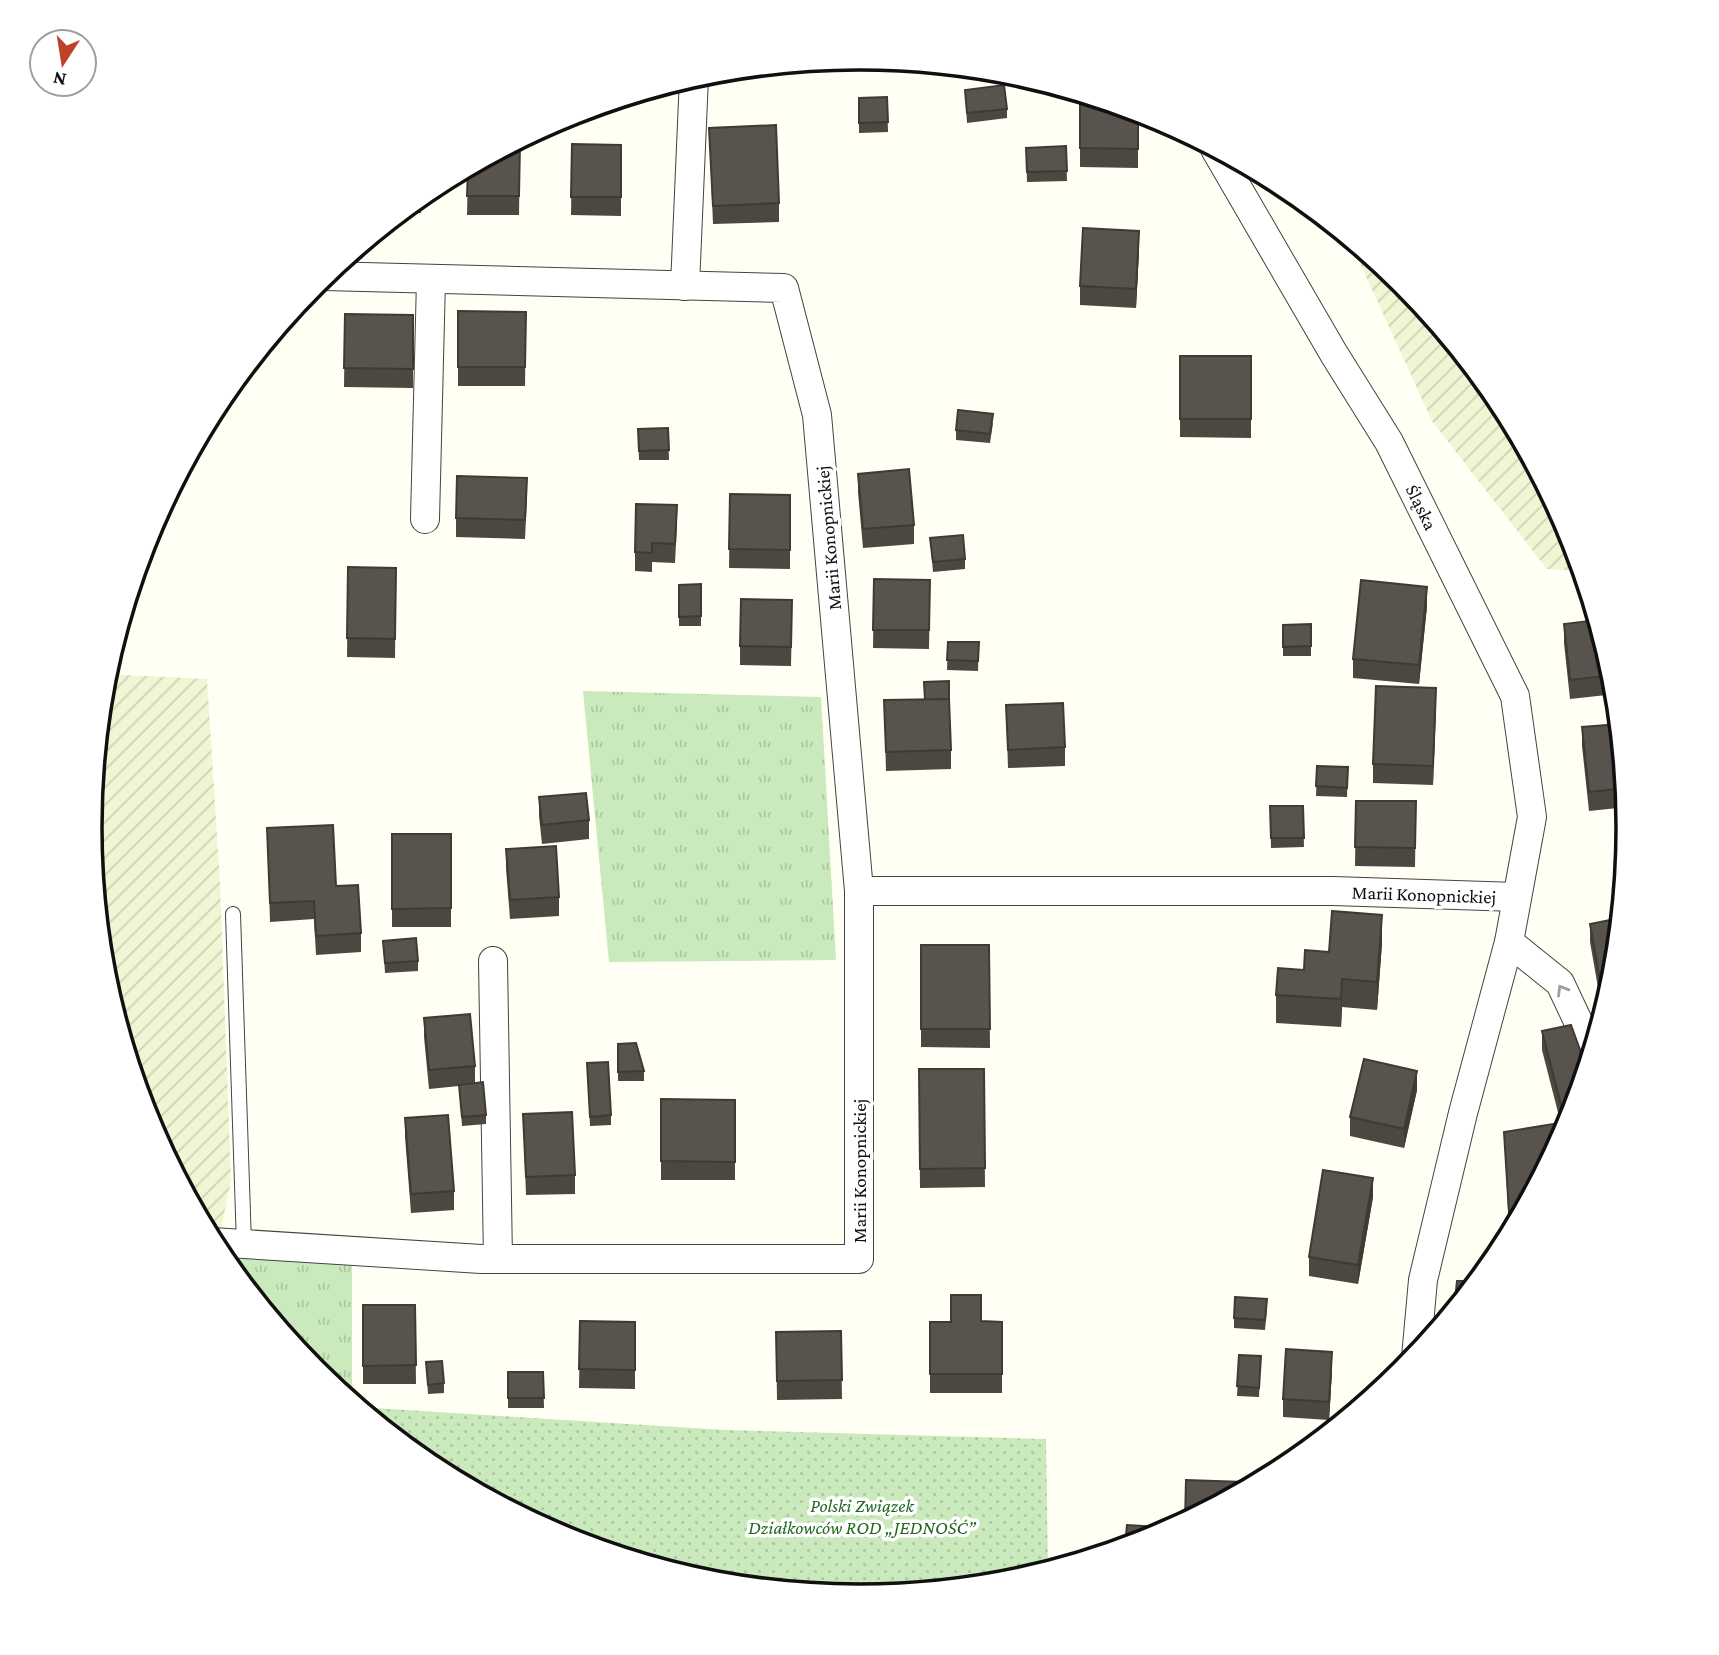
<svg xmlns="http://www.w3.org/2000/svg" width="1719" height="1655" font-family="'Crimson Pro',serif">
  <defs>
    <pattern id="farmland-furrows" width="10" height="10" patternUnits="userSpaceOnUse" patternTransform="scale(1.75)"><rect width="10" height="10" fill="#f1f5d3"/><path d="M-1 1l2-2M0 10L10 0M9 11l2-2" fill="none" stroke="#ced1b4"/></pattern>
    <pattern id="grass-tufts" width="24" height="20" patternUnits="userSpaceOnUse" patternTransform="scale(1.75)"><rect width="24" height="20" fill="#cae9bc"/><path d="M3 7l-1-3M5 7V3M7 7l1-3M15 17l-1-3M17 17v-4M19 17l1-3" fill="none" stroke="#acc7a1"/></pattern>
    <pattern id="park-dots" width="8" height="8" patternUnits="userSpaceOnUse" patternTransform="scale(1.75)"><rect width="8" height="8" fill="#cae9bc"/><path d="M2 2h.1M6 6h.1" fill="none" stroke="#acc7a1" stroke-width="1.8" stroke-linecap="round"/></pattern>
  </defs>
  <rect width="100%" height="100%" fill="#fffff3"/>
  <g fill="url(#farmland-furrows)">
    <path d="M1348,237l56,46 96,117 71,133 11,38 -35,-2 -115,-148z"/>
    <path d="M105,674l102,5 13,205 11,297 -10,48 -17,-3 -56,-104 -44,-145 -14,-150z"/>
  </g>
  <g fill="url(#grass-tufts)">
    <path d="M583,691l238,6 15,263 -227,2z"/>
    <path d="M221,1257l131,8v137l-37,-31z"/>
  </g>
  <path fill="url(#park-dots)" d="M358,1407l367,23 321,9 2,132 -39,12 -150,14 -150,-15 -144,-44 -133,-71z"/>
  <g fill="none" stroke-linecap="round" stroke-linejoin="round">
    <g stroke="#434343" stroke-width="16">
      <path id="service" d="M233,914l11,330"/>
    </g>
    <g stroke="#434343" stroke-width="30">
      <g id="minor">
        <path d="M1215,149l119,205 55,88 126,254 17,121 -23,125 -46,171 -40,167 -7,77"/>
        <path d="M324,276l460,12 33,127 42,476h474l184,6"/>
        <path d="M685,286l9,-209"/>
        <path d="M425,519l6,-239"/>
        <path d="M1509,942l51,41 32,68"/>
        <path d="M493,961l5,298"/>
        <path d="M212,1242l269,17h378v-368"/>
      </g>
    </g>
    <use href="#service" stroke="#fff" stroke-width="14"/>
    <use href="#minor" stroke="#fff" stroke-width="28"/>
  </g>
  <g fill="#4c4741">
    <path d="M965,90l42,19v9l-40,5z"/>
    <path d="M1080,94l58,18v56l-58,-1z"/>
    <path d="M887,97l1,35 -29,1v-35z"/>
    <path d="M709,128l70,75v19l-66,2z"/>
    <path d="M520,143l-1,72h-52l1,-47z"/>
    <path d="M572,144l49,1v71l-50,-1z"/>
    <path d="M1066,146l1,35 -40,1 -1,-34z"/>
    <path d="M421,196v17l-20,-1z"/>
    <path d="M1139,250l-3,58 -56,-3v-19z"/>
    <path d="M458,311l68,1 -1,74h-67z"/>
    <path d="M345,314l68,1v73l-69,-1z"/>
    <path d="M1180,356h71v82l-71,-1z"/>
    <path d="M993,423l-3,20 -34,-3v-10z"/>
    <path d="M668,428l1,32h-30l-1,-31z"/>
    <path d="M858,474l56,51v19l-51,4 -5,-56z"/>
    <path d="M730,494l60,1v74l-61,-1z"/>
    <path d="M527,497l-2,42 -69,-2v-19z"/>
    <path d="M677,524l-2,39 -23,-1v10l-17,-1v-19z"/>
    <path d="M930,538l35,21v10l-32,3z"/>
    <path d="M348,567l48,1 -1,90 -48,-1z"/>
    <path d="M874,579l56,1 -1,69 -56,-1z"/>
    <path d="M701,584v42h-22v-41z"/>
    <path d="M1427,606l-8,78 -66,-6v-19z"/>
    <path d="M792,619l-1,47 -51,-1v-19z"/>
    <path d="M1597,620l18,58 1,16 -46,5 -6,-56v-19z"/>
    <path d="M1311,624v32h-28v-31z"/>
    <path d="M948,642h31l-1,29 -31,-1z"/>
    <path d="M884,700l67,50v19l-65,2z"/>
    <path d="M1006,705l59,42v19l-57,2z"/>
    <path d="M1436,707l-3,78 -60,-2v-19z"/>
    <path d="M1619,724l6,64 -7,1v19l-29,3 -7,-65v-19z"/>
    <path d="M1317,766l31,1 -1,30 -31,-1z"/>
    <path d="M539,797l50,23v19l-47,5 -3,-28z"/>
    <path d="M1356,801h60l-1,66 -60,-1z"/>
    <path d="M1270,806h33l1,41 -33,1z"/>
    <path d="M267,828l69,58 25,47v19l-45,3 -2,-36 -44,3z"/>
    <rect x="392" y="834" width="59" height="93"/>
    <path d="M506,849l53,48v19l-49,3 -4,-51z"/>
    <path d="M1590,924l24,54 -11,38 -13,-74z"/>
    <path d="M383,941l35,20v10l-33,2z"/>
    <path d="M1382,943l-5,67 -35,-3 -1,20 -65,-4v-28l28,-25 25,-18z"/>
    <path d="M921,945h68l1,103 -69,-1z"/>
    <path d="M424,1018l51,48v17l11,32v9l-24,2 -3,-40 -30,3 -5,-52z"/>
    <path d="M1542,1031l45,38 -16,53 -10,2 -19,-74z"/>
    <path d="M618,1044l26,27v10h-26z"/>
    <path d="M587,1063l24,52v10l-21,1z"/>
    <path d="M919,1069h65l1,118 -65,1z"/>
    <path d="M1417,1090l-13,58 -54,-12v-19z"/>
    <path d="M661,1099l74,1v80h-74z"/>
    <path d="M523,1114l52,61v19l-49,1z"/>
    <path d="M405,1118l49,73v19l-43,3 -6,-76z"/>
    <path d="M1504,1132l53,16 -44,82h-4z"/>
    <path d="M1373,1197l-15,87 -49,-8v-19z"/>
    <path d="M363,1305h52l1,79h-53z"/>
    <path d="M1267,1309l-2,21 -31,-2v-10z"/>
    <path d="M580,1321l55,1v67l-56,-1z"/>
    <path d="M981,1321l21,1v71h-72v-71z"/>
    <path d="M841,1331l1,68 -65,1 -1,-68z"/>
    <path d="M1239,1355l22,1 -2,41 -22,-1z"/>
    <path d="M426,1362l18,21v10l-16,1z"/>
    <path d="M1332,1371l-3,49 -46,-3v-18z"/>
    <path d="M508,1372h35l1,36h-36z"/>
  </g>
  <g fill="#3e3a35">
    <path d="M1139,231v19l-3,58v-19z"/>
    <path d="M1427,587v19l-8,78v-19z"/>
    <path d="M1436,688v19l-3,78v-19z"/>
    <path d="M1382,915v28l-5,67v-28z"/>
    <path d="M1342,979v28l-1,20v-28z"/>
    <path d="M1417,1071v19l-13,58v-19z"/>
    <path d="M1373,1178v19l-15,87v-19z"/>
    <path d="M1332,1352v19l-3,49v-18z"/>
  </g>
  <g fill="#58534c" stroke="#3e3a35" stroke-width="2">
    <path d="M1004,85l3,24 -40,4 -2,-23z"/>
    <path d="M1080,94l58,18v37l-58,-1z"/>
    <path d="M887,97l1,25 -29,1v-25z"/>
    <path d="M776,125l3,78 -66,3 -4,-78z"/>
    <path d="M515,143h5l-1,53h-52l1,-28z"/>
    <path d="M572,144l49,1v52h-50z"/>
    <path d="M1066,146l1,25 -40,1 -1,-24z"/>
    <path d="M1083,228l56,3 -3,58 -56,-3z"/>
    <path d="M458,311l68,1 -1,55h-67z"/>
    <path d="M345,314l68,1v54l-69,-1z"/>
    <rect x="1180" y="356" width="71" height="63"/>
    <path d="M958,410l35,4 -3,20 -34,-4z"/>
    <path d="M668,428l1,22 -30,1 -1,-22z"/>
    <path d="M909,469l5,56 -51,4 -5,-55z"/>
    <path d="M457,476l70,2 -2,42 -69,-2z"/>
    <path d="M730,494l60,1v55l-61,-1z"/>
    <path d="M636,504l41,1 -2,39 -23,-1v10l-17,-1z"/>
    <path d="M963,535l2,24 -32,3 -3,-24z"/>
    <path d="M348,567l48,1 -1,71 -48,-1z"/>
    <path d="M874,579l56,1 -1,50h-56z"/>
    <path d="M1361,580l66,7 -8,78 -66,-6z"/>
    <path d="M701,584v32l-22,1v-32z"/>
    <path d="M741,599l51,1 -1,47 -51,-1z"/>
    <path d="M1597,620l17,55 -44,5 -6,-56z"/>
    <path d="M1311,624v22l-28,1v-22z"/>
    <path d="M948,642h31l-1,19 -31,-1z"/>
    <path d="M949,681v18l-24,1 -1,-18z"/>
    <path d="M1376,686l60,2 -3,78 -60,-2z"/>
    <path d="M949,699l2,51 -65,2 -2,-52z"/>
    <path d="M1063,703l2,44 -57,3 -2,-45z"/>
    <path d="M1619,724l4,45 -8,1 3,19 -29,3 -7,-65z"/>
    <path d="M1317,766l31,1 -1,21 -31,-2z"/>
    <path d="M586,793l3,27 -47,5 -3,-28z"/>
    <path d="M1356,801h60l-1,47 -60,-1z"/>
    <path d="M1270,806h33l1,32h-33z"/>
    <path d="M333,825l3,61 22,-1 3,48 -45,3 -2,-35 -44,2 -3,-75z"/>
    <path d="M392,834h59v74l-59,1z"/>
    <path d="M556,846l3,51 -49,3 -4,-51z"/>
    <path d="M1332,911l50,4 -5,67 -35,-3 -1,20 -65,-4 2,-27 26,2 1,-20 24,2z"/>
    <path d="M1620,918l-6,60 -9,31 -15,-85z"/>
    <path d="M416,938l2,23 -33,2 -2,-22z"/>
    <path d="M921,945h68l1,84h-69z"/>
    <path d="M470,1014l5,52 -46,4 -5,-52z"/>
    <path d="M1571,1025l16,44 -10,33 -16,3 -19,-74z"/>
    <path d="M636,1043l8,28 -26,1v-28z"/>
    <path d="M1364,1059l53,12 -13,58 -54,-12z"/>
    <path d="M608,1062l3,53 -21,2 -3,-54z"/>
    <path d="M919,1069h65l1,99 -65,1z"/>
    <path d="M483,1082l3,33 -24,2 -3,-32z"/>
    <path d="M661,1099l74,1v62l-74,-1z"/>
    <path d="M572,1112l3,63 -49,2 -3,-63z"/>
    <path d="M448,1115l6,76 -43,3 -6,-76z"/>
    <path d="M1554,1124l3,24 -33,61 -15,3 -5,-80z"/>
    <path d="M1323,1170l50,8 -15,87 -49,-8z"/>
    <path d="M1457,1281h21l-24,30z"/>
    <path d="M951,1295h30v26l21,1v52h-72v-52h21z"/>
    <path d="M1235,1297l32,2 -2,21 -31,-2z"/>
    <path d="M363,1305h52l1,60 -53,1z"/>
    <path d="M580,1321l55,1v48l-56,-1z"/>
    <path d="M841,1331l1,49 -65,1 -1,-49z"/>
    <path d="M1286,1349l46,3 -3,50 -46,-3z"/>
    <path d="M1239,1355l22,1 -2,32 -22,-2z"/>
    <path d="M442,1361l2,22 -16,2 -2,-23z"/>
    <path d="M508,1372h35l1,26h-36z"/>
    <path d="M1186,1480l58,2 -1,9 -58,31z"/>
    <path d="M1127,1525l32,2 -1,9 -4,3 -29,8z"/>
  </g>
  <defs><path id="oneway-chevron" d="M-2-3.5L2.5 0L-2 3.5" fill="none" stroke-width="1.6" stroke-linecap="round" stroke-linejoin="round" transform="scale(1.75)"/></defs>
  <use stroke="#9f9f9f" href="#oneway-chevron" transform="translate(1562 990) rotate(-121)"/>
  <g text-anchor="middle" stroke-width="7" stroke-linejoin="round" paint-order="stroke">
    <g font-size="19" fill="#101010" stroke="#fff">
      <text transform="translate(1422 507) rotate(64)" y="7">Śląska</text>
      <text transform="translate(828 538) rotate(-95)" y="7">Marii Konopnickiej</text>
      <text transform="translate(1424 894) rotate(2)" y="7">Marii Konopnickiej</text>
      <text transform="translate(859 1171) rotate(-90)" y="7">Marii Konopnickiej</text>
    </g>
    <g font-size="19" font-style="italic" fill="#216720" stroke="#fff">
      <text x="862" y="1512">Polski Związek<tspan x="862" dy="22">Działkowców ROD „JEDNOŚĆ”</tspan></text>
    </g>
  </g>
  <path d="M0 0H1719V1655H0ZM102 827a757 757 0 1 1 1514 0a757 757 0 1 1-1514 0Z" fill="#fff" fill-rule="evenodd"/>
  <path fill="none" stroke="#101010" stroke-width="3.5" d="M102 827a757 757 0 1 1 1514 0a757 757 0 1 1-1514 0Z"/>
  <g transform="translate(63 63) rotate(192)"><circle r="33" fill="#ffffff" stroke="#9f9f9f" stroke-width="2"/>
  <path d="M0-5L12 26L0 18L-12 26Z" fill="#be412a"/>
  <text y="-10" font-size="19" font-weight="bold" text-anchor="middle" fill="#101010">N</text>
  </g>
</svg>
